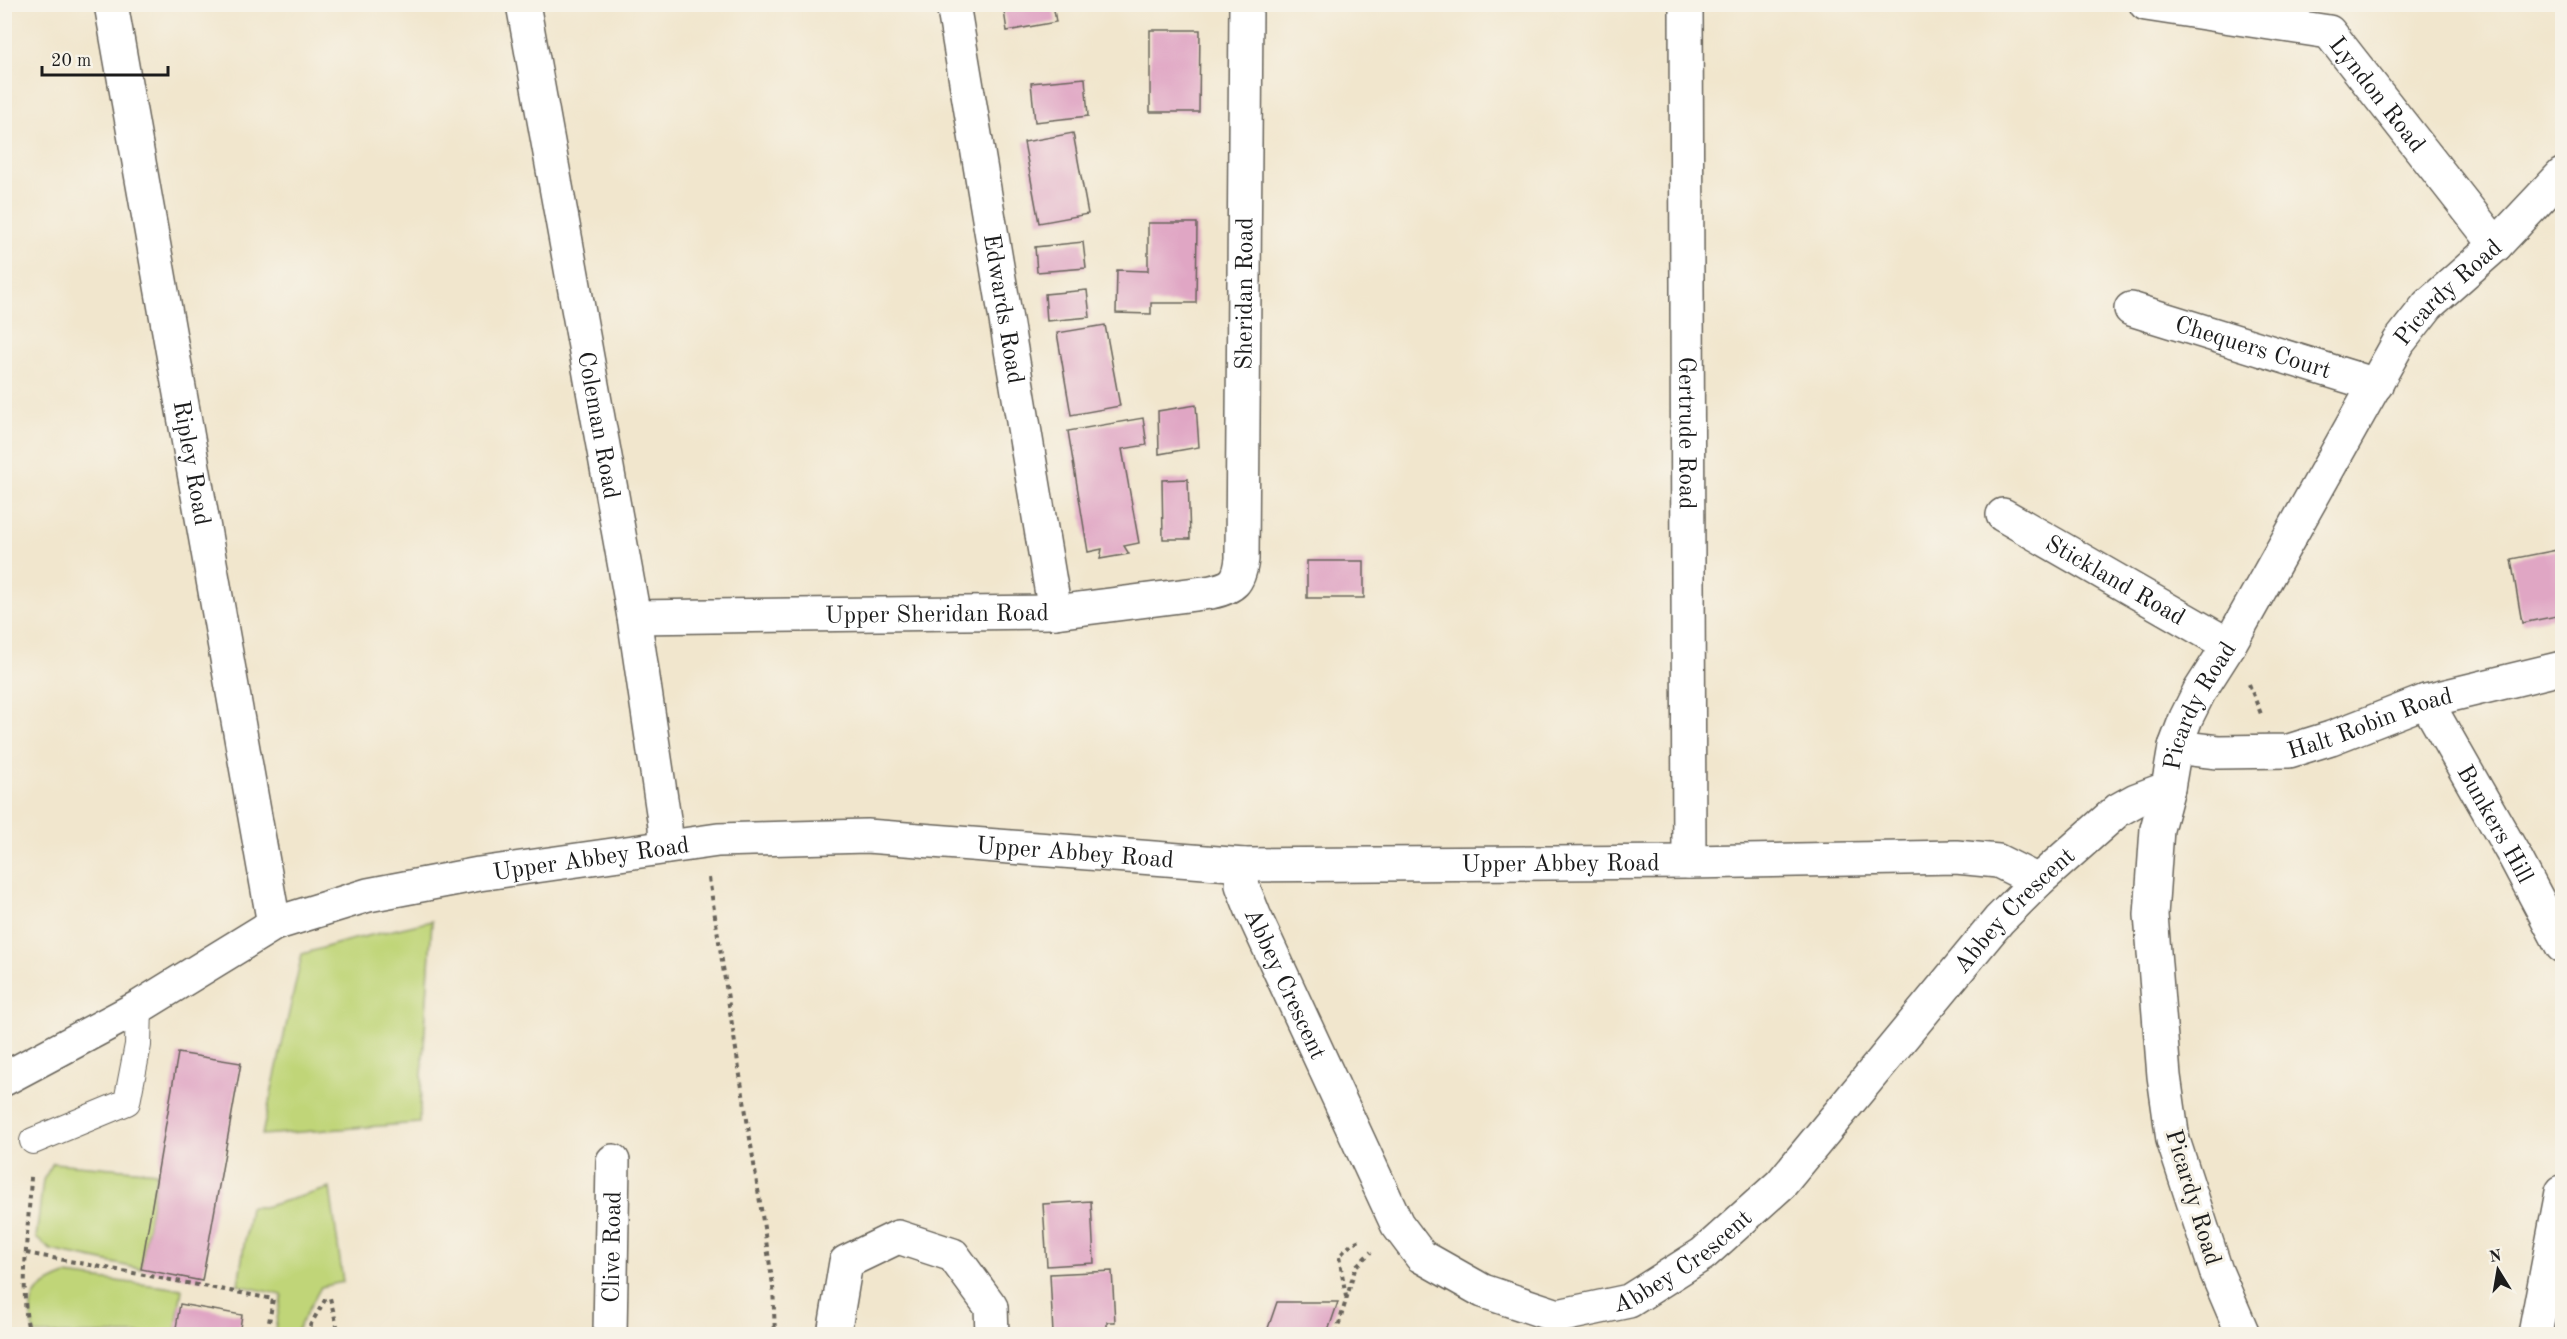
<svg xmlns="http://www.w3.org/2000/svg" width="2567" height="1339" font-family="'Old Standard TT',serif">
  <rect width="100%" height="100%" fill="#f7f3e8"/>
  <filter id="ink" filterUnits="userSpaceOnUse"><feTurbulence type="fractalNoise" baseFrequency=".0167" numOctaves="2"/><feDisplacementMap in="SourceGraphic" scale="12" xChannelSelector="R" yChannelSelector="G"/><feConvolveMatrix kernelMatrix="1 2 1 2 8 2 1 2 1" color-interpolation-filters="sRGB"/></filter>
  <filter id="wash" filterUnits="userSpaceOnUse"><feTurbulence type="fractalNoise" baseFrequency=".008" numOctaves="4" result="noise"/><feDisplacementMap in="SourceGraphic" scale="24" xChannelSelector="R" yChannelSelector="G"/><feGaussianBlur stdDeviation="1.35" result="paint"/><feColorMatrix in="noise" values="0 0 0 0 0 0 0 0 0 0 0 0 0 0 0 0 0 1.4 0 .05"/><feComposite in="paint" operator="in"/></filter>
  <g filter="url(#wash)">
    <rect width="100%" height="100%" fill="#f1e6cd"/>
    <g fill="#c0d578" stroke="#6e784a" stroke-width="1.5">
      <path d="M432,921l-13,202 -157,12 40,-181 48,-14z"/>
      <path d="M53,1163l104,9 -16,97 -90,-19 -15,-12 7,-58z"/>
      <path d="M330,1188l13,94 -22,5 -26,47h-21l8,-39 -44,-10 12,-78h14z"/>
      <path d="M66,1275l116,14 -7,45h-141c-9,-34 -1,-47 32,-59z"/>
    </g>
    <g id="blocks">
      <g fill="#e0a6c4">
        <path d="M1003,4h50l3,18 -49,9z"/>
        <path d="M1150,30h50l-1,82h-49z"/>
        <path d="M1085,78l3,38 -53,6 -4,-39z"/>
        <path d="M1073,133l15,81 -49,9 -15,-81z"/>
        <path d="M1148,223h49l-1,80h-45v11l-35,-1 1,-43 31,1z"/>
        <path d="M1083,242l3,26 -49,4 -2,-25z"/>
        <path d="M1087,290l3,27 -43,4 -2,-27z"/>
        <path d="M1105,325l15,81 -49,9 -14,-82z"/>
        <path d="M1196,405l3,42 -40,7 -1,-43z"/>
        <path d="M1143,418l4,27 -25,4 17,94 -15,3 5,8 -29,5 2,-10 -14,3 -20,-121z"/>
        <path d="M1188,479l2,60h-27l-1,-59z"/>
        <path d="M2562,549v66l-40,8 -11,-64z"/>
        <rect x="1307" y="561" width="57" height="37"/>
        <path d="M178,1053l63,10 -39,218 -61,-12z"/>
        <path d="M1091,1201l3,62 -47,3 -4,-62z"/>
        <path d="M1112,1271l3,51h-8v12h-54l-3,-60z"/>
        <path d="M1277,1302h61l-11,32h-61z"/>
        <path d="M180,1304l62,11 -3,19h-64z"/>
      </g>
    </g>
  </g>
  <g filter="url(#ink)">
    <use href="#blocks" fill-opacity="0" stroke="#67635a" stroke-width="1.5"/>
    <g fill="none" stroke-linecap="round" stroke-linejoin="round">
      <g stroke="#67635a" stroke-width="28">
        <path id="lane" d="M33,1141l94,-39 11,-57 1,-38"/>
      </g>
      <g stroke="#67635a" stroke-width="36">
        <g id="street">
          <path id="s1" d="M111,4l163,920"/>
          <path id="s2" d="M523,4l111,613 31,209 1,21"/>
          <path id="s3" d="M953,4l102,608"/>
          <path id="s4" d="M1686,4l3,858"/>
          <path id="s5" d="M2146,4l183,28 167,213"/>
          <path id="s6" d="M2131,309l245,76"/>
          <path id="s7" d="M2003,515l226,130"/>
          <path id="s8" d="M634,617l421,-5 156,-20c23,-5 28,-10 31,-33l4,-555"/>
          <path id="s9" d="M2426,701l89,156 47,89"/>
          <path id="s10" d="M2175,747l43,5 71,-1 42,-13 95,-37 136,-33"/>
          <path id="s11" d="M1244,865l-2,20 12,30 143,309 24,32 62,35 75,25 71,-15 74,-47 78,-70 218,-264 39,-39 80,-71 18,-10 32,-12"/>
          <path id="s12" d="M4,1079l135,-72 135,-83 94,-29 111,-21 239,-34 149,-4 377,29 445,-3 267,-5 42,4 40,20"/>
          <path id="s13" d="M610,1334l3,-173"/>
          <path d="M834,1334l12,-72 52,-25 55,18 38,52 1,27"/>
          <path d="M2535,1334l27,-142"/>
        </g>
      </g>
      <g stroke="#67635a" stroke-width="36">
        <g id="secondary">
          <path id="s14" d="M2243,1334l-27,-63 -43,-131 -9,-64 -13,-161 6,-86 11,-41 7,-41 11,-29 13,-26 30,-47 170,-303 29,-37 68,-60 66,-70"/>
        </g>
      </g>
      <g stroke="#67635a" stroke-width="4" stroke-dasharray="4.5 4.5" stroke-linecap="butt">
        <path d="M2249,684l12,30"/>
        <path d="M709,878l64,407 2,49"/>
        <path d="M26,1253l247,46 -6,35"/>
        <path d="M1346,1297l-7,-41 14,-13 10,-4"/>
        <path d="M30,1334c-12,-40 0,-116 1,-160"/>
        <path d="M305,1334l20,-34 5,-2 9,36"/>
        <path d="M1336,1334l20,-68 15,-14"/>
      </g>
      <use href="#lane" stroke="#fff" stroke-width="26"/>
      <use href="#street" stroke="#fff" stroke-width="33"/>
      <use href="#secondary" stroke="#fff" stroke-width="33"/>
    </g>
  </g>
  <g text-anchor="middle" stroke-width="6" stroke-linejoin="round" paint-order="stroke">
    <g font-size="24" fill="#1c1c1c" stroke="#f7f3e8">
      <text dy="8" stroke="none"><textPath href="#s5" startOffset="264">Lyndon Road</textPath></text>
      <text dy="8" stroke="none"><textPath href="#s8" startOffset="894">Sheridan Road</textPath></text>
      <text dy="8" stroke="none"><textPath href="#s14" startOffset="1136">Picardy Road</textPath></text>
      <text dy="8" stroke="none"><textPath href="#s3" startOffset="309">Edwards Road</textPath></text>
      <text dy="8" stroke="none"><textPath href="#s6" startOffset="128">Chequers Court</textPath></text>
      <text dy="8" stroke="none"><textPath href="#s2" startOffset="428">Coleman Road</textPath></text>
      <text dy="8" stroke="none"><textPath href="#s4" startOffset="429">Gertrude Road</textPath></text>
      <text dy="8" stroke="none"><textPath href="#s1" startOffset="466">Ripley Road</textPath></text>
      <text dy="8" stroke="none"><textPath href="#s7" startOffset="130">Stickland Road</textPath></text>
      <text dy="8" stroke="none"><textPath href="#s8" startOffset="303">Upper Sheridan Road</textPath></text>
      <text dy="8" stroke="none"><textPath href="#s14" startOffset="650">Picardy Road</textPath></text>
      <text dy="8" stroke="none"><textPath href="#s10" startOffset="200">Halt Robin Road</textPath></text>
      <text dy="8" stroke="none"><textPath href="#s9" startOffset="141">Bunkers Hill</textPath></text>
      <text dy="8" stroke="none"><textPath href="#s12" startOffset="1122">Upper Abbey Road</textPath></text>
      <text dy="8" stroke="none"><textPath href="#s12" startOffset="636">Upper Abbey Road</textPath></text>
      <text dy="8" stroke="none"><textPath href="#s12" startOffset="1608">Upper Abbey Road</textPath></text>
      <text dy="8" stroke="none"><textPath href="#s11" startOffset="1208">Abbey Crescent</textPath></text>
      <text dy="8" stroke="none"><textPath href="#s11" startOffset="128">Abbey Crescent</textPath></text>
      <text transform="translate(2194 1197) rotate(73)" y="8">Picardy Road</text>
      <text dy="8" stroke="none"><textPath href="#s13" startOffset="87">Clive Road</textPath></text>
      <text dy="8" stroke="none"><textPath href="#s11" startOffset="722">Abbey Crescent</textPath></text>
    </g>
  </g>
  <rect width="2567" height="1339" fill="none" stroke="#f7f3e8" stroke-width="24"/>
  <g transform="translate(2498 1270) rotate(349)" stroke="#f7f3e8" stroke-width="4.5" paint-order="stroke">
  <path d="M0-4.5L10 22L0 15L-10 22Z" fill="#1c1c1c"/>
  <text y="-9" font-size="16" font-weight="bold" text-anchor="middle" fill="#1c1c1c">N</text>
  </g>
  <path d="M42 66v9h126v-9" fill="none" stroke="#1c1c1c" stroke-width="3"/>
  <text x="51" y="66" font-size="18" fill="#1c1c1c" stroke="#f7f3e8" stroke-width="4.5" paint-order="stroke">20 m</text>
</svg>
